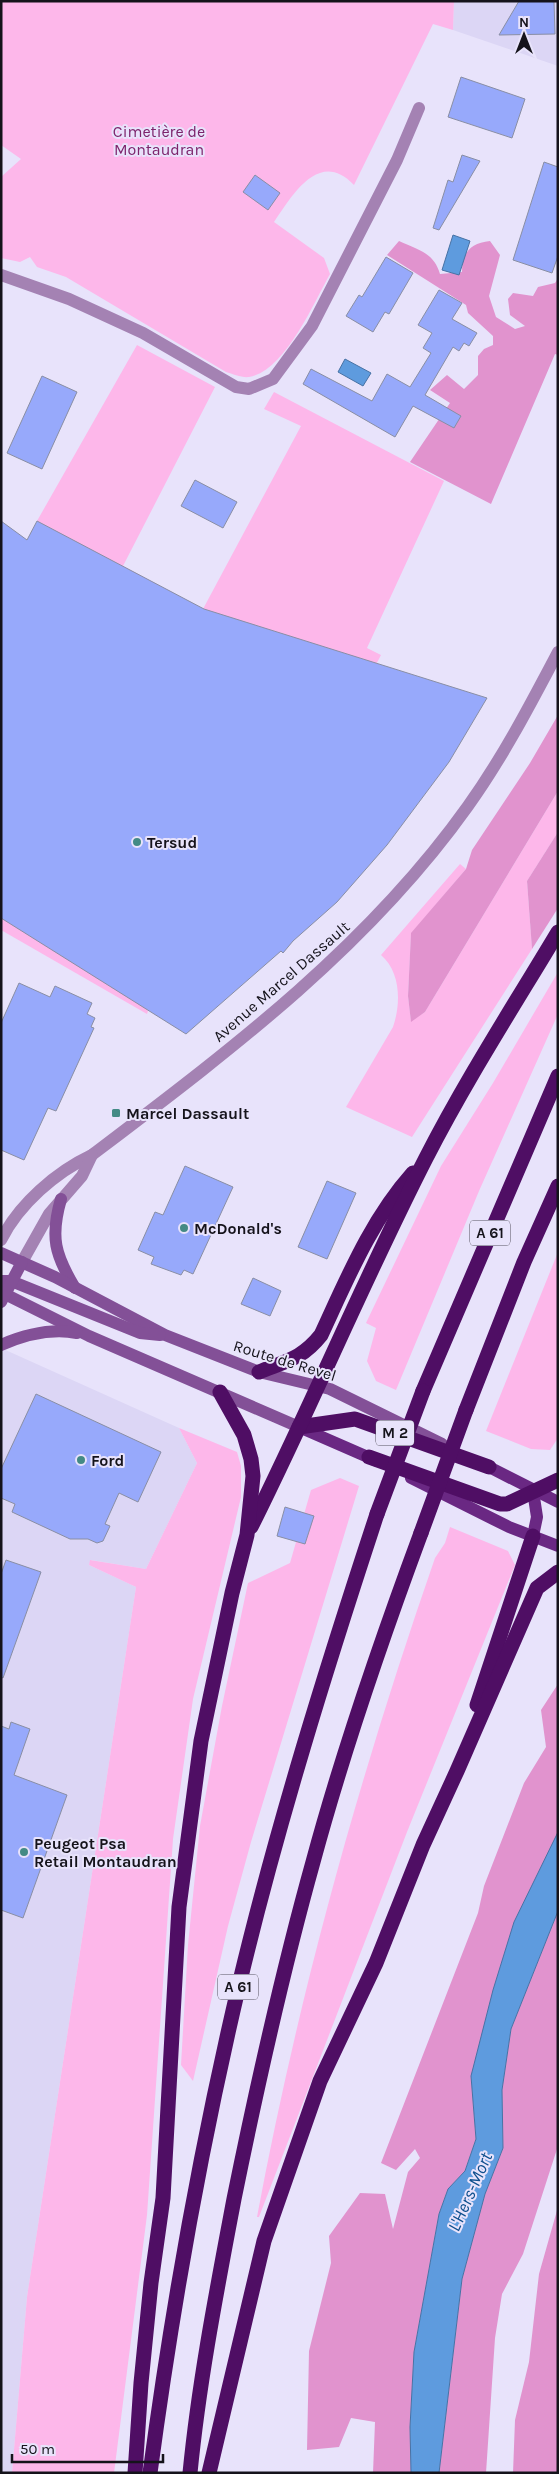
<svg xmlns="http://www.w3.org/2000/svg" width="559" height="2474" font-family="Karla,sans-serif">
  <rect width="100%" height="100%" fill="#e8e3fb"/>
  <g fill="#dcd6f5">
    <path d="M454,1h104v65l-105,-36z"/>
    <path d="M1,1348l178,80 18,35 -51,106 -55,-9 -2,5 47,22 -109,710 -15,176h-11z"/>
  </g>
  <g fill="#fdb7ea">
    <path d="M1,1h453l-1,29 -20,-6 -79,161c-35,-37 -62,11 -80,37l50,36 6,16c-17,30 -45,97 -81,103 -7,1 -16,-3 -23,-5l-160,-95 -29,-10 -7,-10 -10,5 -19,-4v-81l20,-18 -20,-14z"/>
    <path d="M137,345l78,42 -92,179 80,43 98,-183 -37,-17 10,-17 170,89 -77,167 14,7 -26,50 -318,-184z"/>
    <path d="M558,791v41l-31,49 5,68 -120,188 -66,-30 47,-80c8,-23 8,-55 -12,-72l79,-91 6,5 -55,65 -3,62 3,25 14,-9z"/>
    <path d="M1,902l142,103 5,6 -1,3 -146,-84z"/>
    <path d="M558,972v42l-79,177 -83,199 -20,-9 -9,-20 9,-33 -10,-5 75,-157 52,-83z"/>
    <path d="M558,1252v186l-8,12 -19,-1 -45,-18z"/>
    <path d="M179,1428l58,24 4,14v31l-48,202 -20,140 -26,376 -33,258h-102l15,-176 109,-710 -47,-22 1,-5 56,9 51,-106z"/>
    <path d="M340,1478l19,8 -108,356 -23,84 -35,155 -12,-16 7,-120 12,-119 22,-120 26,-123 42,-20 21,-73z"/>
    <path d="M450,1527l58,24 7,14 -108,267 -148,385h-2c42,-225 103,-443 178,-659l10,-15z"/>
  </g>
  <g fill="#e193ce">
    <path d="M399,241c20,9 35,12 41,33l22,-2c0,-19 8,-29 28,-31l10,14 -11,41 7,21 19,12 10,-3 -15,-11 -2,-16 5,-6 20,3 5,-9 17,-4 3,-5v77l-3,-1 -64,150 -81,-42 40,-59 -20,-13 17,-15 17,14 14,-14v-19l6,-7 9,-4v-9l-25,-23 -2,-8 -79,-50z"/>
    <path d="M558,715v76l-133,221 -14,10 -3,-26 3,-63 55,-64 6,-19 58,-87z"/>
    <path d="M558,832v76l-26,41 -5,-68z"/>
    <path d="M558,1684v148l-87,244 5,63 -11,32 -17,18 -9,25 -25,138 -4,75 1,46h-38l2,-51 -24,-4 -12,29 -32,3 2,-99 22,-88 -2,-27 31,-43 25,1 8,35 15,-57 12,-14 -5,-9 -19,21 -15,-7 97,-250 6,-27 40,-103 22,-36 -5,-37z"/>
    <path d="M558,1911v235l-35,108 -21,40 -7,44 -9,135h-47l23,-194 23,-85 18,-46 -1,-58 9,-61z"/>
    <path d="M558,2207v266h-45l2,-53 14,-58 10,-88z"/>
  </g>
  <g fill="#5e9bde" stroke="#4872a4">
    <path d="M453,235l17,6 -11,34 -17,-5z"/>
    <path d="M345,359l26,14 -8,13 -25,-14z"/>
    <path d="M558,1832v79l-47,118 -9,61 1,58 -18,46 -23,85 -23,194h-28l-1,-46 4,-75 25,-138 9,-25 17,-18 11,-32 -5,-63 22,-86 21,-68z"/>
  </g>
  <g fill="#97a9fb" stroke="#898ea4">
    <path d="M519,1h35l1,33 -56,1z"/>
    <path d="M461,77l64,22 -13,39 -64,-21z"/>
    <path d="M462,155l18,6 -41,69 -6,-2 15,-48 5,2z"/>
    <path d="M544,162l14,5v89l-6,17 -39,-13z"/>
    <path d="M255,175l25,18 -12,17 -25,-18z"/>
    <path d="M386,257l27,16 -24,41 -4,-2 -12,20 -27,-16 13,-21 3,2z"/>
    <path d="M439,290l23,13 -10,16 25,14 -8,13 -5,-3 -5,8 -6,-4 -28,48 36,21 -7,12 -41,-22 -18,31 -92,-53 8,-15 61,32 15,-27 23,13 21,-34 -8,-5 9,-15 -14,-8z"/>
    <path d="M42,376l35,16 -35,77 -35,-16z"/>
    <path d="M195,480l42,22 -14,26 -42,-22z"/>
    <path d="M1,521l26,19 10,-19 167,88 283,89 -38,64 -62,83 -50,57 -44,39 -10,12 -2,-2 -95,83 -185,-116z"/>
    <path d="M19,983l31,14 5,-11 37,17 -5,11 8,4 -4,9 3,1 -38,83 -8,-3 -24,52 -23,-10v-127z"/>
    <path d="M185,1166l48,21 -40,87 -9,-4 -3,5 -30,-11 3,-7 -16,-7 17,-38 8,3z"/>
    <path d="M327,1181l29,12 -29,66 -29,-12z"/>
    <path d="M253,1278l28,13 -11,25 -29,-12z"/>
    <path d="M36,1394l125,58 -23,50 -19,-9 -14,31 5,2 -7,15 -6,2 -9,-4h-18l-58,-27 3,-8 -14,-6v-29z"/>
    <path d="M285,1507l29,9 -9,28 -28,-8z"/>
    <path d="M6,1560l35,12 -38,106 -2,-1v-103z"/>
    <path d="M11,1722l19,7 -16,46 53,20 -44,123 -22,-8v-184l8,3z"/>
  </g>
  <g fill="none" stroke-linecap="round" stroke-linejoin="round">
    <path stroke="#a482b3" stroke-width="12" d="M1,275l68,24 74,34 93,54 13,2 24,-10 39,-53 85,-166 22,-52"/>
    <g stroke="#a482b3" stroke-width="12">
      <path d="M1,1240c18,-36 55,-68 91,-85 137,-104 275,-207 376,-349 35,-49 62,-101 90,-154"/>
      <path d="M22,1262l27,-48 33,-38 10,-21"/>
    </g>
    <g stroke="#835097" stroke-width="12">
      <path d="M61,1199c-11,38 -6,56 14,89"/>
      <path d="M1,1253l54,24 110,58 94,37 71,17 112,55"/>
      <path d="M1,1281h10l129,52 20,2"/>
      <path d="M1,1292l88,44 210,91"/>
      <path d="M1,1302l21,-40"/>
      <path d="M1,1345c23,-10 50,-17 76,-12"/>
    </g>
    <g stroke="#6a2883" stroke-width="12">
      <path d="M299,1427l78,34"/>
      <path d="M489,1467l69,35"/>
      <path d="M411,1478l98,49 49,19"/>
      <path d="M533,1491l4,26 -4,19"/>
    </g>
    <g stroke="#4f0e64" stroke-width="15">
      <path d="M259,1372c27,-11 43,-13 62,-37 26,-56 50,-115 92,-162"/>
      <path d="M423,1391l135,-315"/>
      <path d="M466,1410l58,-148 34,-76"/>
      <path d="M299,1427l56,-8 134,48"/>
      <path d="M369,1457l131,47h7l51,-24"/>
      <path d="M251,1527c61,-122 113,-248 175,-369 40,-78 87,-151 132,-226"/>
      <path d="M477,1705l56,-169"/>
      <path d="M135,2473l6,-90 10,-100 12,-85 16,-291 22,-166 31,-148 15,-58 6,-59 -2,-17 -7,-24 -24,-43"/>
      <path d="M150,2473c22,-164 51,-327 89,-488 38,-159 87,-316 138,-471"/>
      <path d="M190,2473c9,-92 27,-184 44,-274 23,-113 48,-226 79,-337 30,-111 68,-221 108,-329"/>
      <path d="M209,2473l55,-232 56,-160 56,-118 47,-118 34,-74 80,-183 21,-16"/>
    </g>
    <g stroke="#4f0e64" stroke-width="15">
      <path d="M377,1514l46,-123"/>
      <path d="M421,1533l45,-123"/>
    </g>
  </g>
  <g fill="#438a85" stroke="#e8e3fb" stroke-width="2">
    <circle cx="137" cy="842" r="5"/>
    <rect x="111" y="1108" width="10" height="10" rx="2.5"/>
    <circle cx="184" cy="1228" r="5"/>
    <circle cx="81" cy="1460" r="5"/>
    <circle cx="24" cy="1852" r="5"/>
  </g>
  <g text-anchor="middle" stroke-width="4" stroke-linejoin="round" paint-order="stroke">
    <g fill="#e8e3fb" stroke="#54515e" stroke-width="1">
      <rect x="470" y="1220.5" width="40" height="25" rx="4"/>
      <rect x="376" y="1420.5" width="38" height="25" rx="4"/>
      <rect x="218" y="1974.5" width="40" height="25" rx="4"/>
    </g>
    <g font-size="15" font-weight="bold" fill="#15131b">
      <text x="490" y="1238">A 61</text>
      <text x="395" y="1438">M 2</text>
      <text x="238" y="1992">A 61</text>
    </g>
    <g font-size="16" fill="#7d236c" stroke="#e8e3fb">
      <text x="159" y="137">Cimetière de<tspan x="159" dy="18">Montaudran</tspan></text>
    </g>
    <g font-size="16" font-weight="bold" fill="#15131b" stroke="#e8e3fb" text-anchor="start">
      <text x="147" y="848">Tersud</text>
      <text x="126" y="1119">Marcel Dassault</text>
      <text x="194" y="1234">McDonald's</text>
      <text x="91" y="1466">Ford</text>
      <text x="34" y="1849">Peugeot Psa<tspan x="34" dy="18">Retail Montaudran</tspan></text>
    </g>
    <g font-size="16" fill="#15131b" stroke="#e8e3fb">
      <text transform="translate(281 981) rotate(-41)" y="6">Avenue Marcel Dassault</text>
      <text transform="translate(285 1360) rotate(17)" y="6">Route de Revel</text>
    </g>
    <g font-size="18" font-style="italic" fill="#0e4f8d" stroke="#e8e3fb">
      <text transform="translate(470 2192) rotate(-66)" y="6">L'Hers-Mort</text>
    </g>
  </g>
  <rect width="559" height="2474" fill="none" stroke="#15131b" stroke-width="5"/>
  <g transform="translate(524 35)" stroke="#e8e3fb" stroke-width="4" paint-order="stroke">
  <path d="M0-4L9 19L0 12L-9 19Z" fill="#15131b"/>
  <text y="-8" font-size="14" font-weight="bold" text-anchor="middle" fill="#15131b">N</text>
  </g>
  <path d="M12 2454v8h151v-8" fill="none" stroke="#15131b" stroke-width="2.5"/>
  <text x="20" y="2454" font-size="15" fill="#15131b" stroke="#e8e3fb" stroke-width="4" paint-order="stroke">50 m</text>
</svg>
